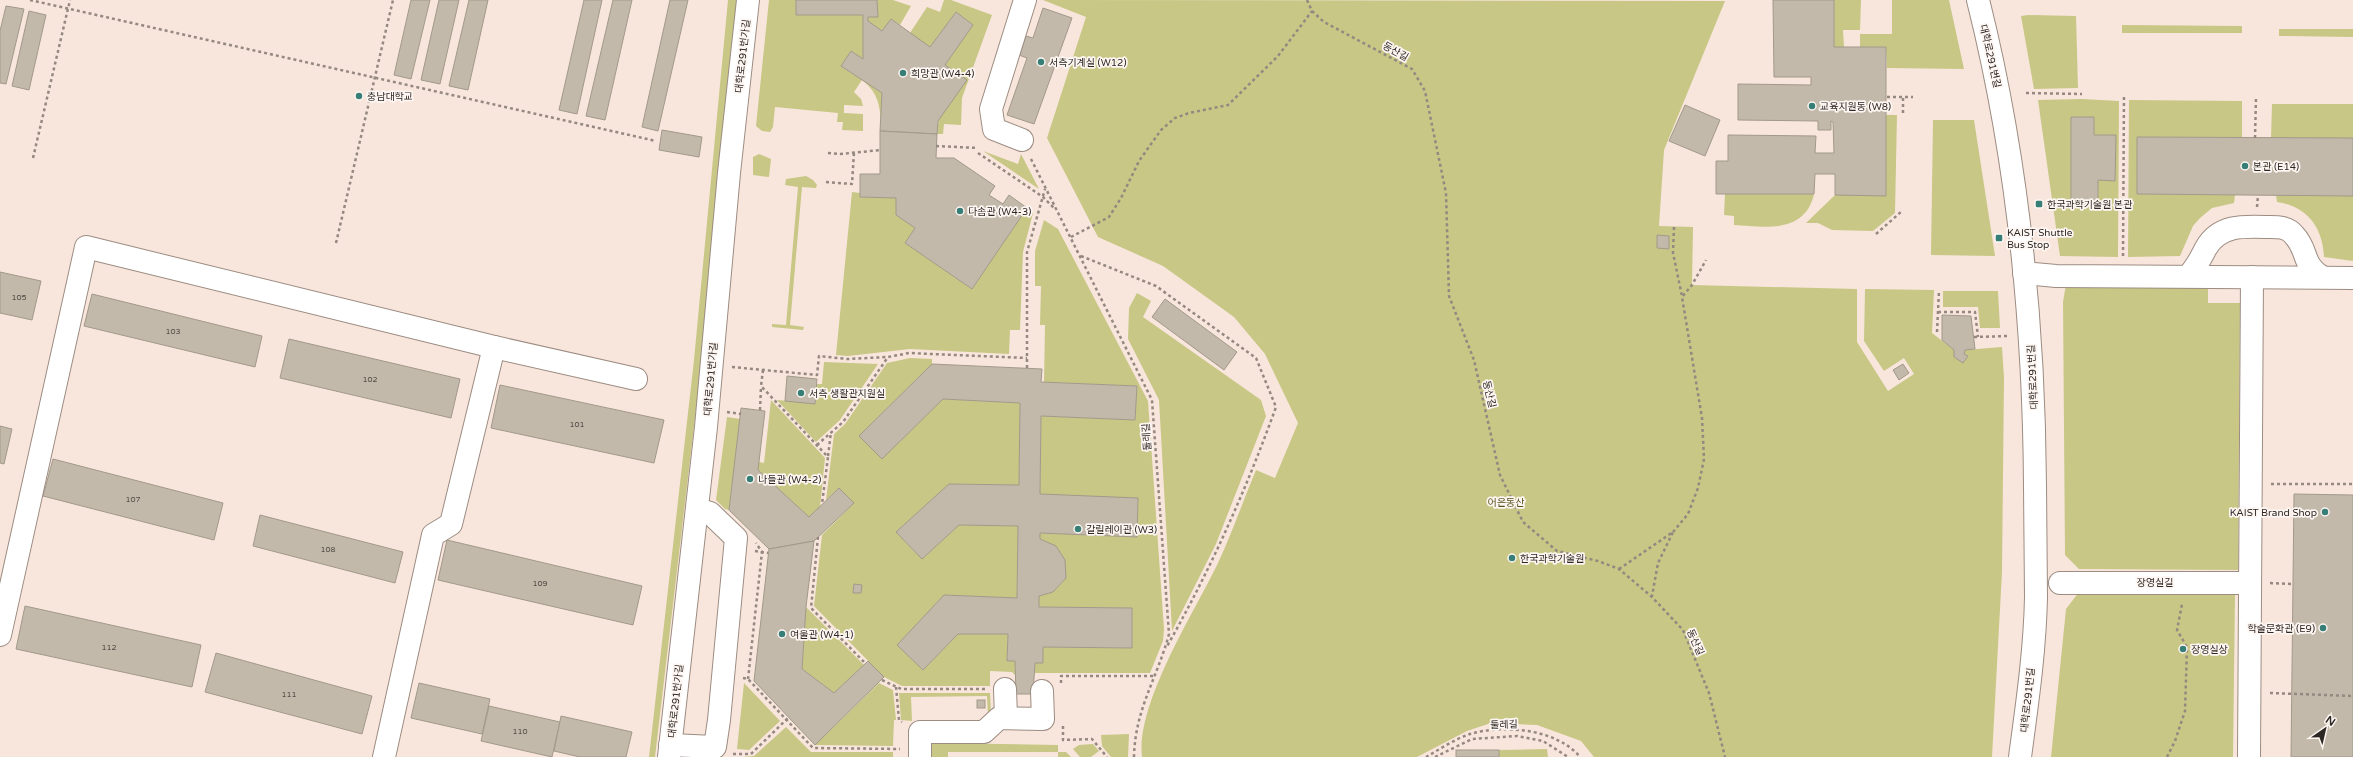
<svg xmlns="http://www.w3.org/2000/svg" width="2353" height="757" font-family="'Varela Round','Noto Sans KR',sans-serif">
  <rect width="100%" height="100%" fill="#f8e6dc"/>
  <g fill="#c8c785">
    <path d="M728,0h11l-42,401 -42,356h-6l45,-397z"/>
    <path d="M769,0h27l67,15v44l-12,-8 -10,15 41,27 -1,26c-2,-18 -5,-28 -19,-39l-8,12 7,7 2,7 -19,-1v8l19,1v17l-21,-1 1,-8h-6l1,-9 -63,-6 -2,20 -3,5 -8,-1 -6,-5z"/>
    <path d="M877,0h16l18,6 -11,19 -9,-6 -9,12 -14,-10v-4l10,-1z"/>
    <path d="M944,0h7l41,15 -30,83 -1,27 -17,-1 -1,10h-6l8,-69 28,-40 -17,-13 -26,35 -20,-14 17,-26 13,5z"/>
    <path d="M1043,0l682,1 -61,149 -5,76 34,1 -1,58 165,4v53l31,49 26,-17 -10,-16 -20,13 -20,-30 1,-52 69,1 -2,43 22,17v7l9,5 5,-6 -4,-2 1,-4 37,-3 2,31 -2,194 -10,185h-398l-13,-16 -44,-16 -46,-2 -24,8 -50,26h-275c-6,-54 52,-144 76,-194 14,-30 25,-62 38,-93l19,8 23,-55 -33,-69 -31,-37 -71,-51 -65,-29 -51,-99 39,-121z"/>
    <path d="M1834,0h27l-1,30h-17l1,17h-10z"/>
    <path d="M1892,0h57l15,69 -77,-1 -1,-21h-26v-13h32z"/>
    <path d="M2028,15l48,1 2,72 -44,1 -13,-73z"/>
    <path d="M2122,25l120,1v7h-120z"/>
    <path d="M2279,29h74v8l-74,-1z"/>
    <path d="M2082,99l37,2 -1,156 -58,-1 -22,-156z"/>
    <path d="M2129,100l113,1v36h-105v57l98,1 -1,8 -22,5 -12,10 -7,8 -13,30 -52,1z"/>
    <path d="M2272,104h81v34h-82z"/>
    <path d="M1886,115h11l-2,98 -22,18 -41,-1 -14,-7h-12l29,-28h51z"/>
    <path d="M1933,120h41l21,136 -64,-1z"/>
    <path d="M983,151l35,13 3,-10 18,35z"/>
    <path d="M759,154l12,5 -2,18 -16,-2v-18z"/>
    <path d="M806,176l7,4 4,5 -1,3 -14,-1 -12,138 14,2 -1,3 -31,-3v-3l14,1 12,-138 -13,-2 1,-6z"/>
    <path d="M852,192l8,1v4l36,1v17l19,13 -10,15 67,46 55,-81 6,5 -10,39 -3,78h-10l-1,24 -99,-5 -62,7 -12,-1z"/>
    <path d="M1725,194h89c-9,40 -49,33 -80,31v-9l-10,-1z"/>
    <path d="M2276,195l77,1v65l-29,-4c-1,-29 -17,-51 -47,-55z"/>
    <path d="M1044,220l14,9 90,172 16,228 -1,12 -13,32h-115v-10h8v-16l89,1v-40l-93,-1v-11l14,-4 13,-14c-1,-24 -4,-29 -26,-39v-6l97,4 1,-38 -98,-5 1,-78 94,4 2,-34 -93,-4 1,-57h-5l1,-39h-6v-35z"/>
    <path d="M2066,284l142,3v16h32l-2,267 -159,-1 -14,-14 -2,-253z"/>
    <path d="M1943,291h55l2,37h-20l-2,-21h-35z"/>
    <path d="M1137,293l14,8 -8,16 118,83 5,16 -50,128 -44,87 -13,-231 -31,-61 1,-31z"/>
    <path d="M910,358l22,1v5l-73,72 23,23 61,-60 77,4 -1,82 -70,-1 -53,48 26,27 37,-34 59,1 -1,72 -73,-3 -47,50 26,25 35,-36h50l-1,27h8l1,15 -4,-4 -22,-1v15h-88l-18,-9 -70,-71 8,-71 32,-32 -15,-15 -13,12 8,-66 11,-10 42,-61z"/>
    <path d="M824,362l54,2 -38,56 -24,22 -39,-42 38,3 2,-19h5z"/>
    <path d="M771,400l54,58 -5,49 -11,10 -51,-47 1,-8 5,1z"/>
    <path d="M727,417l13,2 -11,91 -4,-1 -9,-9z"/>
    <path d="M2079,592l156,3 -2,162h-182l15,-148z"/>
    <path d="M806,607l58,58 -30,28 -32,-24z"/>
    <path d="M744,683l36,38 -31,29 -12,-1z"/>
    <path d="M879,683l14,7 3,30h-2l-1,26 -78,-1z"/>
    <path d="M899,693h91l1,23h-3l-1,-20 -76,1 1,24 -11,-1z"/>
    <path d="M786,727l25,25h82v5h-150l11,-1z"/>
    <path d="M1129,734l-1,23h-17l-9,-11 -1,-11z"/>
    <path d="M931,743l127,2v7h8l5,5h-13v-5h-110v5h-17z"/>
    <path d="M1093,744l6,7 -8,6h-11l-7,-8 6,-4z"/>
    <path d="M1547,749l1,8h-49v-7z"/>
  </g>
  <g fill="#c2b9aa" stroke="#a2998a">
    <path d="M411,0h19l-19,79 -17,-4z"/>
    <path d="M439,0h20l-19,84 -19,-4z"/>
    <path d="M469,0h19l-20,90 -19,-4z"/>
    <path d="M584,0h18l-25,114 -18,-4z"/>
    <path d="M613,0h19l-27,120 -19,-4z"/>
    <path d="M670,0h18l-30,131 -16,-4z"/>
    <path d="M796,0h81l1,17h-10v4l14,10 9,-12 39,28 26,-35 17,13 -28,40 22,15 -29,41 -1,13 -57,-3 2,-38 -41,-27 10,-15 12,8v-44h-67z"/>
    <path d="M1773,0h61v47h52v149l-51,-1v-21h-20l-1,20h-98v-33h12v-26l88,1 -1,17h19l-1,-31 -2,-1v9h-13v-9l-80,-1v-36l73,1v-8h-37z"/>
    <path d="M6,6l18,3 -18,75 -6,-1v-52z"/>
    <path d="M1043,8l29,10 -38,106 -27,-9 20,-57 -8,-3 7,-19 7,2z"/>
    <path d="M29,11l17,4 -17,75 -17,-4z"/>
    <path d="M1685,105l35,15 -15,36 -36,-15z"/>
    <path d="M2071,117h23v18h22l-1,46 -17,-1v23h-27z"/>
    <path d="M662,130l40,7 -3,20 -40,-7z"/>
    <path d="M880,131l57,3 -1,24h18l41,28 -6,9 14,9 6,-9 18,13 -55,81 -67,-46 10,-15 -19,-13v-17l-36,-1v-23h20z"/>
    <path d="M2137,137l216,1v58l-216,-2z"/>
    <path d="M1657,235l12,1v13l-12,-1z"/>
    <path d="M0,272l41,9 -9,39 -32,-7z"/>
    <path d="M92,294l170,42 -7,31 -171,-41z"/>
    <path d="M1165,299l72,53 -13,18 -72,-53z"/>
    <path d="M1942,315l29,1 4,33 -10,1 -1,4 4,2 -5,7 -9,-6v-7l-12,-10z"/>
    <path d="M289,339l171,40 -9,39 -171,-40z"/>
    <path d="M932,364l110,5 -1,13 96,4 -2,34 -94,-4 -1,78 98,4 -1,39 -97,-4v6l16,7 9,14 1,18 -13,14 -14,4v11l93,1v40l-89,-1v16h-8l-2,31h-17l-1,-33h-8l1,-27h-50l-35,36 -26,-25 47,-50 73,3 1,-72 -59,-1 -37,34 -26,-27 53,-48 70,1 1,-82 -77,-4 -61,60 -23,-23z"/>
    <path d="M1903,364l6,9 -10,7 -6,-10z"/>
    <path d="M787,376l30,3 -2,25 -30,-3z"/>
    <path d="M500,385l164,35 -10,43 -163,-35z"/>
    <path d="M741,408l24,3 -7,59 51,47 30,-29 15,15 -40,38 -45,8 -40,-39z"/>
    <path d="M0,426l12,3 -8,35 -4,-1z"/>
    <path d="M53,459l170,44 -9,37 -171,-44z"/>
    <path d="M2294,494l59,1v262h-62z"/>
    <path d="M260,515l143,37 -8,31 -142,-37z"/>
    <path d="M447,540l195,46 -9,39 -195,-45z"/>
    <path d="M814,541l-8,66 -4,62 32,24 34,-32 16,16 -69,68 -61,-64 15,-132z"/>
    <path d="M854,584l8,1 -1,8h-8z"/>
    <path d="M25,606l176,39 -9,42 -176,-38z"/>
    <path d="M216,653l156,43 -10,38 -157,-42z"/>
    <path d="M419,683l71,16 -8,35 -71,-16z"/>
    <rect x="977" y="700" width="8" height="8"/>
    <path d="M489,706l71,16 -8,35 -71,-16z"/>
    <path d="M561,716l71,16 -6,25h-46l-26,-6z"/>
    <rect x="1456" y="750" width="43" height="7"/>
  </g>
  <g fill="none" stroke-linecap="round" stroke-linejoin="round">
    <g stroke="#9c8c82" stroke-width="24">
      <g id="minor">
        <path d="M1978,0c40,159 56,322 57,486 0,37 1,74 1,111 -1,53 -9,108 -16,160"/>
        <path d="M1022,140l-28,-11 -3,-20 34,-109"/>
        <path d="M2024,273l32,3 297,2"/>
        <path d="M2188,276c9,-9 12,-17 18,-28 13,-23 37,-22 60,-21 10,0 21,-1 28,8 15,16 7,29 28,42"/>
        <path d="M2060,583h190"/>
        <path d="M0,635l86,-388 408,100 142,32"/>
        <path d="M1005,689l1,29"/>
        <path d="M670,745l45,2 4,-27 17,-182 -26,-25 -13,-4"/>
        <path d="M384,757l49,-222 18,-11 43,-177"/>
        <path d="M669,757l37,-330 23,-254 19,-173"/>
        <path d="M920,757v-25h64l15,-14 44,1 -1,-28"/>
        <path d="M2249,757l3,-480"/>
      </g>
    </g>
    <g stroke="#948880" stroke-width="2.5" stroke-dasharray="3 3" stroke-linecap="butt">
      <path d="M30,0l626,141"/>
      <path d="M1307,0l5,11 12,11 88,47 13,22 21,102 3,103 25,64 26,115 23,47 34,29 41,10 21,8 33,28 31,33 26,63 16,64"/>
      <path d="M2026,93l56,1"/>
      <path d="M1887,97h26"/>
      <path d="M1903,113v-16"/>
      <path d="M2255,138l1,-41"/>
      <path d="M936,146l42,2"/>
      <path d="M828,153l12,1 41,-4"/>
      <path d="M978,153l65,44 12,12"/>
      <path d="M33,158l37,-158"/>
      <path d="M1031,159l121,241 17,234c-12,45 -34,75 -35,123"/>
      <path d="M826,182l26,2 2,-32"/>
      <path d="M2257,207l1,-12"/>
      <path d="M1674,227l-1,26 9,43"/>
      <path d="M1876,234l26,-23"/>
      <path d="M1071,237l38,-20 12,-19 18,-37 22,-31 14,-12 14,-5 39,-8 50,-49 34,-45"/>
      <path d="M336,243l57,-243"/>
      <path d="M1081,256l75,30 100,72 20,49c-30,83 -66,164 -110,241"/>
      <path d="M2123,256l1,-161"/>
      <path d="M1938,312h37l3,25"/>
      <path d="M1937,332l2,-41"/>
      <path d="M1974,337l34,-1"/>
      <path d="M732,367l85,8 2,-19 28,3 40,-2"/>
      <path d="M1027,368v-116l18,-63"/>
      <path d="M763,370l-2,16 67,71 -6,47"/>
      <path d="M760,410l1,-23"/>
      <path d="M727,412l14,2"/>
      <path d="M817,445l26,-23 45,-65 21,-4 118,5"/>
      <path d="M828,456l3,-24"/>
      <path d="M2271,484h82"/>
      <path d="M1673,532l15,-18 10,-26 6,-29 -2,-41 -20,-121 10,-12 14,-25"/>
      <path d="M818,537l-7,71 54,55"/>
      <path d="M755,551l13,2"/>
      <path d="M1619,569l54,-37 -15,31 -6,33"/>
      <path d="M2270,583l23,1"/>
      <path d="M743,678l5,1 65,69 87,1"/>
      <path d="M748,679l14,-127 -6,-9"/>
      <path d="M882,680l19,9h84"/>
      <path d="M1061,683v-7h93"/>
      <path d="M896,687l3,33 3,2"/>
      <path d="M2270,693l83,3"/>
      <path d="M1063,726v14l29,-1 15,18"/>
      <path d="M733,754h18l37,-36"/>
      <path d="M1426,757c14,-8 29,-18 44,-23 34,-10 87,-5 110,23"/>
      <path d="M1435,757l37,-18 45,-3 26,5 25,16"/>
      <path d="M2167,757l8,-16 10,-30 2,-64 -10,-17 5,-26"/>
    </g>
    <use href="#minor" stroke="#fff" stroke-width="22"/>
  </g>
  <g fill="#377e76" stroke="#fdf6f2" stroke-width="1.5">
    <circle cx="1041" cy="62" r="4"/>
    <circle cx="903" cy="73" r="4"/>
    <circle cx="359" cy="96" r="4"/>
    <circle cx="1812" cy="106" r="4"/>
    <circle cx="2245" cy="166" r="4"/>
    <rect x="2035" y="200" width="8" height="8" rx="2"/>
    <circle cx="960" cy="211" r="4"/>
    <rect x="1995" y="234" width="8" height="8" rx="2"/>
    <circle cx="801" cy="393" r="4"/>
    <circle cx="750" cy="479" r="4"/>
    <circle cx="2325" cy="512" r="4"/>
    <circle cx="1078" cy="529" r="4"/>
    <circle cx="1512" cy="558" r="4"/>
    <circle cx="2323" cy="628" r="4"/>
    <circle cx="782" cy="634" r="4"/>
    <circle cx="2183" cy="649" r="4"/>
  </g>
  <g text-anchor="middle" stroke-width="3.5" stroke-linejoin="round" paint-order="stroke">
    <g font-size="8" fill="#524c45">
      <text x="19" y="300">105</text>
      <text x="173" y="334">103</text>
      <text x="370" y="382">102</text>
      <text x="577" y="427">101</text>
      <text x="133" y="502">107</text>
      <text x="328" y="552">108</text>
      <text x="540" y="586">109</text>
      <text x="109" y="650">112</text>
      <text x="289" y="697">111</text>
      <text x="520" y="734">110</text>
    </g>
    <g font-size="10" fill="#2d2723" stroke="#fdf6f2">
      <text transform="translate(1396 51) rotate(29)" y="4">동산길</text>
      <text transform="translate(742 56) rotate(-84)" y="4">대학로291번가길</text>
      <text transform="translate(1991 56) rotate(77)" y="4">대학로291번길</text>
      <text transform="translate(2032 377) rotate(-93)" y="4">대학로291번길</text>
      <text transform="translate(710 379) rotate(-85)" y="4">대학로291번가길</text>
      <text transform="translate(1490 394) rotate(77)" y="4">동산길</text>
      <text transform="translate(1146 437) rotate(-94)" y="4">둘레길</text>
      <text x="2155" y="586">장영실길</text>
      <text transform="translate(1696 642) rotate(66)" y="4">동산길</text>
      <text transform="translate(2027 700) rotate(-84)" y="4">대학로291번길</text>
      <text transform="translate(675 701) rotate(-84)" y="4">대학로291번가길</text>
      <text transform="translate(1504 724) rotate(-2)" y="4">둘레길</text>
    </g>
    <g font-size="10" fill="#2d2723" stroke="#fdf6f2" text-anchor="start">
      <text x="1049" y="66">서측기계실 (W12)</text>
      <text x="911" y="77">희망관 (W4-4)</text>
      <text x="367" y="100">충남대학교</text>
      <text x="1820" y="110">교육지원동 (W8)</text>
      <text x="2253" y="170">본관 (E14)</text>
      <text x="2047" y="208">한국과학기술원 본관</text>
      <text x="968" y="215">다솜관 (W4-3)</text>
      <text x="2007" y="236">KAIST Shuttle<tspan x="2007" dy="12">Bus Stop</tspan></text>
      <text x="809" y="397">서측 생활관지원실</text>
      <text x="758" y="483">나들관 (W4-2)</text>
      <text x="2317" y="516" text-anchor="end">KAIST Brand Shop</text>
      <text x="1086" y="533">갈릴레이관 (W3)</text>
      <text x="1520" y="562">한국과학기술원</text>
      <text x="2315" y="632" text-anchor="end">학술문화관 (E9)</text>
      <text x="790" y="638">여울관 (W4-1)</text>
      <text x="2191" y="653">장영실상</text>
    </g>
    <g font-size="10" fill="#55521b" stroke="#fdf6f2">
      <text x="1506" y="506">어은동산</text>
    </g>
  </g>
  <g transform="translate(2325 729) rotate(34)" stroke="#fdf6f2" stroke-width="3" paint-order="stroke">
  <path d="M0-3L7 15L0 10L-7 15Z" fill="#2d2723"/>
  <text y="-6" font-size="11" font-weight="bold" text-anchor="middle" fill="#2d2723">N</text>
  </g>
</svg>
